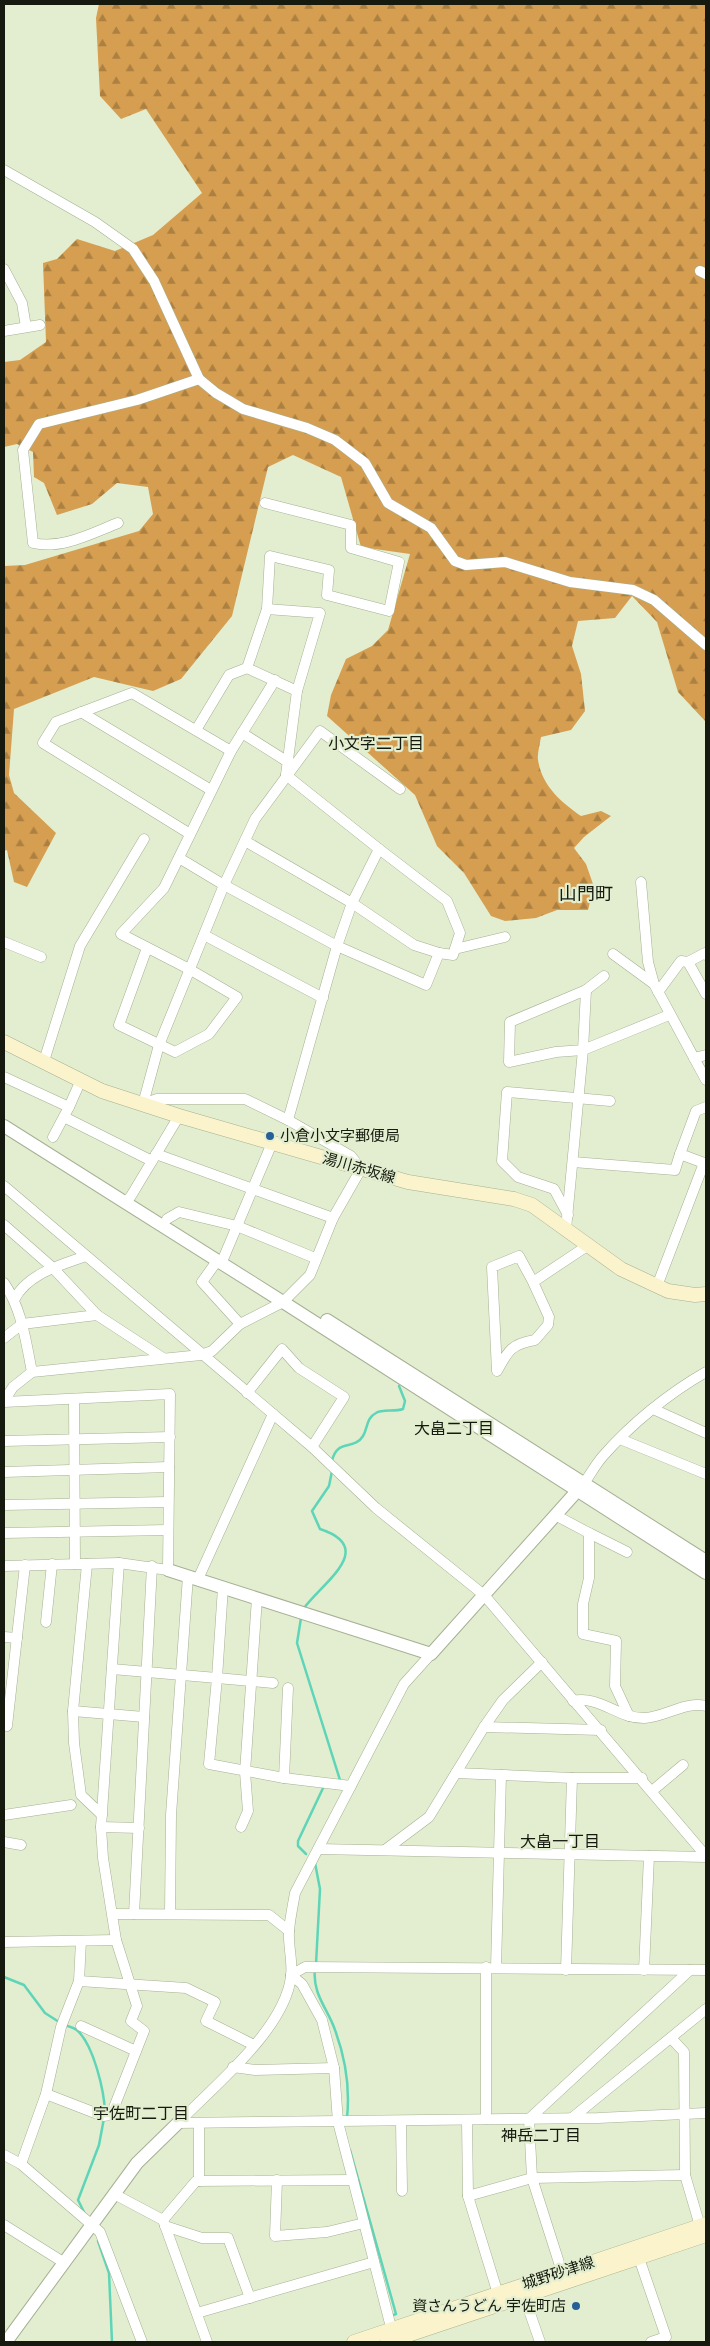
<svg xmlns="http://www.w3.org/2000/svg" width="710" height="2346" font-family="'Noto Sans','Noto Sans JP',sans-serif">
  <defs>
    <pattern id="forest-firs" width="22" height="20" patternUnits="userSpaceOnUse" patternTransform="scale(1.25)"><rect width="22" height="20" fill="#d69e50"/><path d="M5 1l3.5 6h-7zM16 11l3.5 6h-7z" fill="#ac8041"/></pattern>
  </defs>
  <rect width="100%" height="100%" fill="#e2eecf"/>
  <path fill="url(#forest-firs)" d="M99,4h607v718l-28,-30 -21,-70 -25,-26 -17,22 -37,3 -6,25 9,28 4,37 -14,19 -30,7c-1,7 -4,17 -3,23 4,26 23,42 43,56l20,-5 10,5 -27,21 -10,11 12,16 8,23 -6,23h-31l-21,8 -31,3 -14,-5 -27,-43 -27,-27 -22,-51 -88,-79 4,-21 15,-36 26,-13 16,-16 22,-76 -49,-7 -20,-70 -48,-22 -25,12 -36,149 -51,63 -28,12 -59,-14 -80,32 -5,66 5,18 42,40 -29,54 -13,-5 -7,-32 -3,1v-285l21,-1 114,-34 14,-17 -5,-27 -31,-4 -25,21 -35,11 -13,-32 -10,-6 -1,-25 -16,-8 -13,3v-85l16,-2 26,-18 -3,-79 14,-4 20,-20 38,12 38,-16 49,-42 -56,-84 -25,10 -21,-23 -4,-78z"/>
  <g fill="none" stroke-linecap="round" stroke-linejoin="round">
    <g stroke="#5ed5b8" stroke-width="2.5">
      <path d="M332,1461c5,-23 22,-10 31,-25 5,-8 3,-18 13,-23 6,-4 19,-1 27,-4l2,-8 -6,-15"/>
      <path d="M304,1608c18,-25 74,-60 16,-79l-8,-18 17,-25 3,-15"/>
      <path d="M301,1618l-4,25 43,137h-2"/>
      <path d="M306,1854l-8,-8v-5l26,-55"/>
      <path d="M315,1863l5,26 -4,75"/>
      <path d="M315,1969c-3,25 13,40 20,61 10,27 15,59 12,88"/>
      <path d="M4,1977l20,8 21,28 14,9"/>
      <path d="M64,2025c4,1 11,3 14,6 16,16 26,59 27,81"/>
      <path d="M350,2150l46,164 -3,1"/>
      <path d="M85,2214l-7,-14 21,-55 5,-27"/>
      <path d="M98,2241l11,32 3,69"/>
    </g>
    <g stroke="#a6b094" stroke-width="11">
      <g id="minor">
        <path d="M4,170l91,52 38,27 21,32 45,98 17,14 27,16 64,19 28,12 30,23 23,40 43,25 24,33 11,4 39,-3 65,20 63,8 21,10 52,45"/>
        <path d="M4,269l18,34 4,24"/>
        <path d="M700,271l6,3"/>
        <path d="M4,331l36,-6"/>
        <path d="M265,503l86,22v23l48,14 -10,49 -62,-16 2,-25 -59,-14 -3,53 -20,59 50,23"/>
        <path d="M118,523c-26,10 -57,27 -85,20l-10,-93 16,-26 98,-24 62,-21"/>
        <path d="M267,609l53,4 -23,78 -11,84"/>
        <path d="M81,712l130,78"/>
        <path d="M196,730l33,-55 18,-7"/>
        <path d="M242,733l46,29"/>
        <path d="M190,834l-147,-91 13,-21 76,-29 99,58"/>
        <path d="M379,849l68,52 13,32 -7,22 -14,-2"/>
        <path d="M179,858l45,27 113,61 89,39 13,-32 -25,-8 -62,-42 -107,-62"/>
        <path d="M641,882l7,80 6,22 52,96"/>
        <path d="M204,935l119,63"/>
        <path d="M4,942l37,15"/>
        <path d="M147,948l-28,77 56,27 34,-18 28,-37 -48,-28 -68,-35 43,-46 67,-137 44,-71"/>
        <path d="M455,949l50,-12"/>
        <path d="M613,954l41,30"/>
        <path d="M688,962l18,32"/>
        <path d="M586,990l-3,60 -27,2 -47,10 1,-40z"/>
        <path d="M586,990l18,-14"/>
        <path d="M658,992l23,-31 7,1 17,-9 1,2"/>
        <path d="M694,1058l12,-3"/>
        <path d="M44,1061l36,-115 64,-107"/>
        <path d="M4,1077l65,30 -16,30"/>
        <path d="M143,1104l16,-59 65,-160 31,-66 65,-88 80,58"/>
        <path d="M143,1104l14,-5h88l43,21"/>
        <path d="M69,1107l12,-27"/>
        <path d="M64,1117l88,44"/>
        <path d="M156,1154l177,64"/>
        <path d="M573,1162l102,8 5,-16"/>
        <path d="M4,1186l308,261 64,61 108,87 222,261"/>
        <path d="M125,1203l6,-7 48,-80"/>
        <path d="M568,1215l-14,-26 -36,-12 -16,-16 5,-69 103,9"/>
        <path d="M167,1219l12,-7 58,14 78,32"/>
        <path d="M4,1225l49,43 44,47 66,43"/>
        <path d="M566,1229l17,-179 86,-35"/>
        <path d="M217,1261l-15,21 38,42"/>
        <path d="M221,1264l51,-121"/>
        <path d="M533,1282l16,35 -1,8 -13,15c-24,4 -27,11 -38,31l-5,-104 27,-11 14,26 54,-36"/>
        <path d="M4,1283c18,26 22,59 28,89"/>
        <path d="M657,1286l47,-123 -24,-9 16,-43 10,-4"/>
        <path d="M14,1300c13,-26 46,-35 72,-44"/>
        <path d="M4,1338l18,-14 75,-9"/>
        <path d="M247,1393l35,-44 17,19 45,29 -32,50"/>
        <path d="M74,1399l1,165"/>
        <path d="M4,1401l9,-14 19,-15 169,-17 11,-4 28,-27 43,-22 27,-27 23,-57 28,-49 -10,-13 -63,-36 49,-174 15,-43 27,-54 -93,-74"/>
        <path d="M4,1402l166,-8 -2,176 -49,-7 -115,3"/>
        <path d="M653,1409l53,24"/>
        <path d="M620,1439l86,35"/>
        <path d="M4,1441l166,-4"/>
        <path d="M4,1472l165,-5"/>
        <path d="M580,1488c9,-10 14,-22 23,-32 28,-32 66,-63 103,-84"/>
        <path d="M4,1505l164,-3"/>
        <path d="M555,1515l34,18"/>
        <path d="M4,1533l164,-3"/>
        <path d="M627,1552l-38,-19v45l-6,26v30l33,7 -1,45 14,30"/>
        <path d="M87,1564l-14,147 1,32 7,52 21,20"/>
        <path d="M198,1579l75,-165"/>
        <path d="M223,1587l-6,91 56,5"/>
        <path d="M46,1622l6,-58"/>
        <path d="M4,1637l13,1"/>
        <path d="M112,1669l105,9 -8,86 75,14 67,8"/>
        <path d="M573,1701c27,-6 45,18 72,17 20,-1 40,-17 61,-12"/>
        <path d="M73,1711l71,6"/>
        <path d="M4,1725l3,1 18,-161"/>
        <path d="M484,1727l117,3"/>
        <path d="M456,1773l116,5h70"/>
        <path d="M284,1778l4,-90"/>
        <path d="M652,1791l31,-26"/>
        <path d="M4,1815l67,-10"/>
        <path d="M101,1827l38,1"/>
        <path d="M241,1827l7,-16 -3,-39 12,-174"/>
        <path d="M4,1842l17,3"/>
        <path d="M318,1849l388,8"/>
        <path d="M385,1850l44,-33 55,-90 19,-27 39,-38"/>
        <path d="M170,1913l1,-98 17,-239"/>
        <path d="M113,1914l156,1 20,16"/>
        <path d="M134,1914l18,-348"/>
        <path d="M4,1942l112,-2"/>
        <path d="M496,1968l5,-193"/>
        <path d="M566,1970l6,-192"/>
        <path d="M644,1970l5,-114"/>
        <path d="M291,1975l14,-8 401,3"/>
        <path d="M291,1975l11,9 20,36 12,48 4,54 55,213"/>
        <path d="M79,1981l107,7 29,14 -9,19 48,24"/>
        <path d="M81,2026l55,25"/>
        <path d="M671,2038l13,14 1,123 15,51"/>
        <path d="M233,2067l22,3 79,-2"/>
        <path d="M46,2094l57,22 8,-1 33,-84 -13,-10 6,-15 -21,-66 -13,-82 -2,-31 18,-264"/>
        <path d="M572,2118l134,-109"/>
        <path d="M486,2119v-152"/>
        <path d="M467,2120l1,76 30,98"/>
        <path d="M401,2121l1,70"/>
        <path d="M178,2123c37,-38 106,-93 113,-146 2,-15 -3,-31 -2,-46 1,-13 4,-26 6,-38l109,-209 27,-30"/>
        <path d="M178,2123l420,-5 108,-5"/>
        <path d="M4,2155l17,9 79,68 42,110"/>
        <path d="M21,2164l25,-70 15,-67 18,-46 2,-40"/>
        <path d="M277,2180l-2,56 52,-4 37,-9"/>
        <path d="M199,2181v-58"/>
        <path d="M114,2194l49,26 44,122"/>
        <path d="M468,2196l64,-18 153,-3"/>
        <path d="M163,2220l33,-39 157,-1"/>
        <path d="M4,2225l59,37"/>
        <path d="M165,2226l37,12h26l22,60"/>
        <path d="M639,2258l27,79 -15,5"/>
        <path d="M562,2272l-30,-94 -3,-59 161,-149"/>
        <path d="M524,2296l16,46"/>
        <path d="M197,2313l177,-51"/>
      </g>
    </g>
    <g stroke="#a6b094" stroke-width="14">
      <g id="tertiary">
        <path d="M4,1126l279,176 423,271"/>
        <path d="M327,1320l379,241"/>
        <path d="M168,1570l263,84 147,-164"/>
        <path d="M6,2342l131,-179 41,-40"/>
      </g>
    </g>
    <g stroke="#a6b094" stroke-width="15">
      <g id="secondary">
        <path d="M4,1042l98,49 77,25 229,66 106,17 18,6 89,64 47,22 27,4 11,-1"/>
        <path d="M354,2342l352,-118"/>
        <path d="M387,2342l319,-107"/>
      </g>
    </g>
    <use href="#minor" stroke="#fff" stroke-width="10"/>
    <use href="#tertiary" stroke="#fff" stroke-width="12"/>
    <use href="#secondary" stroke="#faf3cb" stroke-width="14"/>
  </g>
  <g fill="#275f97" stroke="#e2eecf" stroke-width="2">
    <circle cx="270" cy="1136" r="5"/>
    <circle cx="576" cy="2306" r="5"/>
  </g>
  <g text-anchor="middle" stroke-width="4.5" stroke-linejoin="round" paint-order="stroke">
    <g font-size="15" fill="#15190e" stroke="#e2eecf" text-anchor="start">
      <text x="280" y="1141">小倉小文字郵便局</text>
      <text x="566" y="2311" text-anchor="end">資さんうどん 宇佐町店</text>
    </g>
    <g font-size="15" fill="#15190e" stroke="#e2eecf">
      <text transform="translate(359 1168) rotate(16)" y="5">湯川赤坂線</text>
      <text transform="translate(558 2273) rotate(-18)" y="5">城野砂津線</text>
    </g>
    <g font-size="16" fill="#15190e" stroke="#e2eecf">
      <text x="376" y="749">小文字二丁目</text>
      <text x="454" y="1434">大畠二丁目</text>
      <text x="560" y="1847">大畠一丁目</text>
      <text x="141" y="2119">宇佐町二丁目</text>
      <text x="541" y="2141">神岳二丁目</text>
    </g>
    <g font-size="18" fill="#15190e" stroke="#e2eecf">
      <text x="586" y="900">山門町</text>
    </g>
  </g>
  <rect width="710" height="2346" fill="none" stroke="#15190e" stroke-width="10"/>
</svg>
